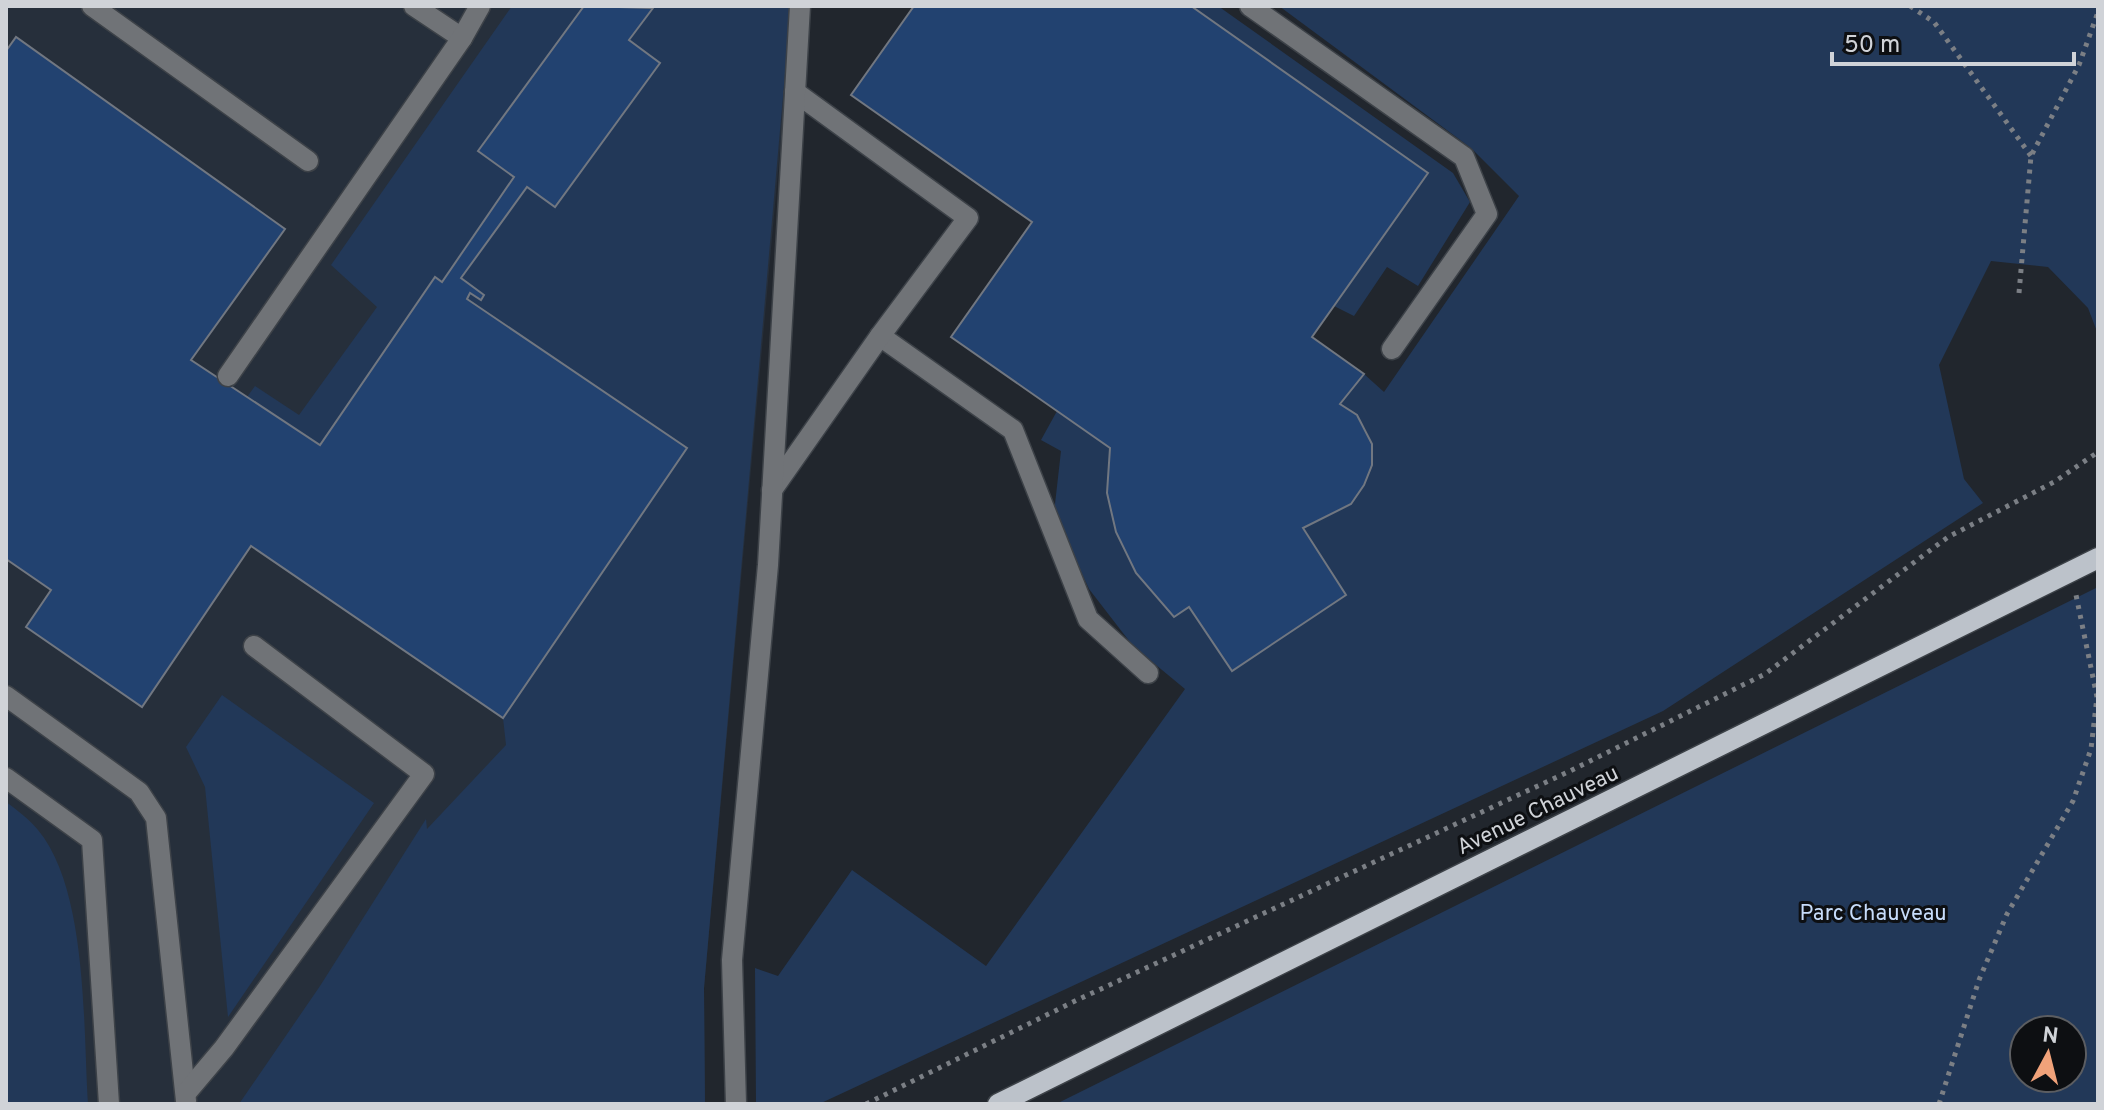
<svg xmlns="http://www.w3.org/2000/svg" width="2104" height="1110" font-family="Overpass,sans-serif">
  <rect width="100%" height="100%" fill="#21262d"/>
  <path fill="#262f3b" d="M6,6h787l-89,982 1,116h-699z"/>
  <g fill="#223858" fill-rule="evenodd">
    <path d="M512,6h72l-106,145 36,26 -72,105 -7,-5 -115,168 -73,-48 8,-11 44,29 78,-108 -46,-42z"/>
    <path d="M650,6h141l-87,982 1,116h-466l81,-118 106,-167 1,10 79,-84 -3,-27 184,-270 -220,-149 3,-6 10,7 3,-5 -22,-17 66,-91 28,20 105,-143 -31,-24 23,-32z"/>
    <path d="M1191,6h27l235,167 17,29 -52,84 -31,-19 -33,49 -20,-10 94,-133z"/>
    <path d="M1279,6h819v328l-10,-26 -40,-41 -57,-6 -52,104 25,114 19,24 -320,208 -844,393h-63l-1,-136 23,8 74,-106 134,96 199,-277 -52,-43 -44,-57 -35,-76 7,-62 -20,-11 16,-29 53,37 -3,45 9,39 20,41 38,43 15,-9 43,63 114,-75 -43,-67 69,-63c1,-29 -7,-45 -32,-61l24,-30 20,18 135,-196 -48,-48z"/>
    <path d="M2098,587v517h-1042zM2024,1030h48v48h-48z"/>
    <path d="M222,695l152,108 -146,214 -23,-230 -19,-40z"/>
    <path d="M6,802c11,8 24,18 32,28 50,60 45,198 50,274h-82z"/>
  </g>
  <g fill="#224270" stroke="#717781" stroke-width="2">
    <path d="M584,6l69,2 -24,32 31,23 -105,144 -28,-20 -66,91 23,17 -3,5 -11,-7 -3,6 220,149 -184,270 -252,-172 -109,161 -116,-80 25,-37 -45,-31v-508l10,-14 269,192 -94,131 129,85 115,-168 7,5 72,-105 -36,-26z"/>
    <path d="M914,6h277l237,167 -116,164 52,37 -24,30 17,11 15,29v21l-8,20 -13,19 -48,24 43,67 -114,76 -43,-64 -15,10 -38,-44 -20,-41 -9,-39 3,-45 -159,-111 81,-115 -181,-127z"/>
  </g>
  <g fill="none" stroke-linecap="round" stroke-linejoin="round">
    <g stroke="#3d4248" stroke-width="23">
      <g id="minor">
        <path d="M92,6l216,155"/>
        <path d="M414,6l48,32"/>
        <path d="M1250,6l214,151 23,57 -95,135"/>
        <path d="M880,336l133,94 75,189 60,54"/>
        <path d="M228,376l234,-338 18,-32"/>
        <path d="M772,490l108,-154 88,-118 -173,-126"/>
        <path d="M6,696l133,96 17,26 30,283"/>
        <path d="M6,778l86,62 17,264"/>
        <path d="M186,1093l38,-45 200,-274 -170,-128"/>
        <path d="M736,1104l-4,-144 36,-395 32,-559"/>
      </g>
    </g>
    <g stroke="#3d4248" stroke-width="23">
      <path id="major" d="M998,1104l1100,-546"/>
    </g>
    <g stroke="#7b7f85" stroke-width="5" stroke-dasharray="4 6" stroke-linecap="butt">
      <path d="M1910,6l24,16 97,134"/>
      <path d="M2019,293l12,-137 48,-91 19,-53"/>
      <path d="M866,1104l209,-103 495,-230 195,-97 183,-137 106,-55 44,-30"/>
      <path d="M1939,1104l40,-124 28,-66 66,-113 18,-52 6,-52 -21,-102"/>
    </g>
    <use href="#minor" stroke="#707377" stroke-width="20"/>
    <use href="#major" stroke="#bcc2ca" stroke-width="20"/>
  </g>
  <g text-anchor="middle" stroke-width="6" stroke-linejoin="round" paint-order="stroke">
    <g font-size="22" fill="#d0d3d8" stroke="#0d0f12">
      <text transform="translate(1537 809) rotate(-26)" y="8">Avenue Chauveau</text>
    </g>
    <g font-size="22" fill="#c7dcfa" stroke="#0d0f12">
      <text x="1873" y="920">Parc Chauveau</text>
    </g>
  </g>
  <rect width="2104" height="1110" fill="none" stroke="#d0d3d8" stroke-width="16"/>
  <g transform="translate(2048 1054) rotate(7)"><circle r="38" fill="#0d0f12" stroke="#5b5d61" stroke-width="2"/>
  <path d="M0-6L14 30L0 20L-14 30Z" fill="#f0a27a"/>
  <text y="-12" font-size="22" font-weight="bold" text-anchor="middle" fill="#d0d3d8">N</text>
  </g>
  <path d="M1832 52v12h242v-12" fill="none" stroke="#d0d3d8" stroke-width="4"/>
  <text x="1844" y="52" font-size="24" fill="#d0d3d8" stroke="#0d0f12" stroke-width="6" paint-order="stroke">50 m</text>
</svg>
